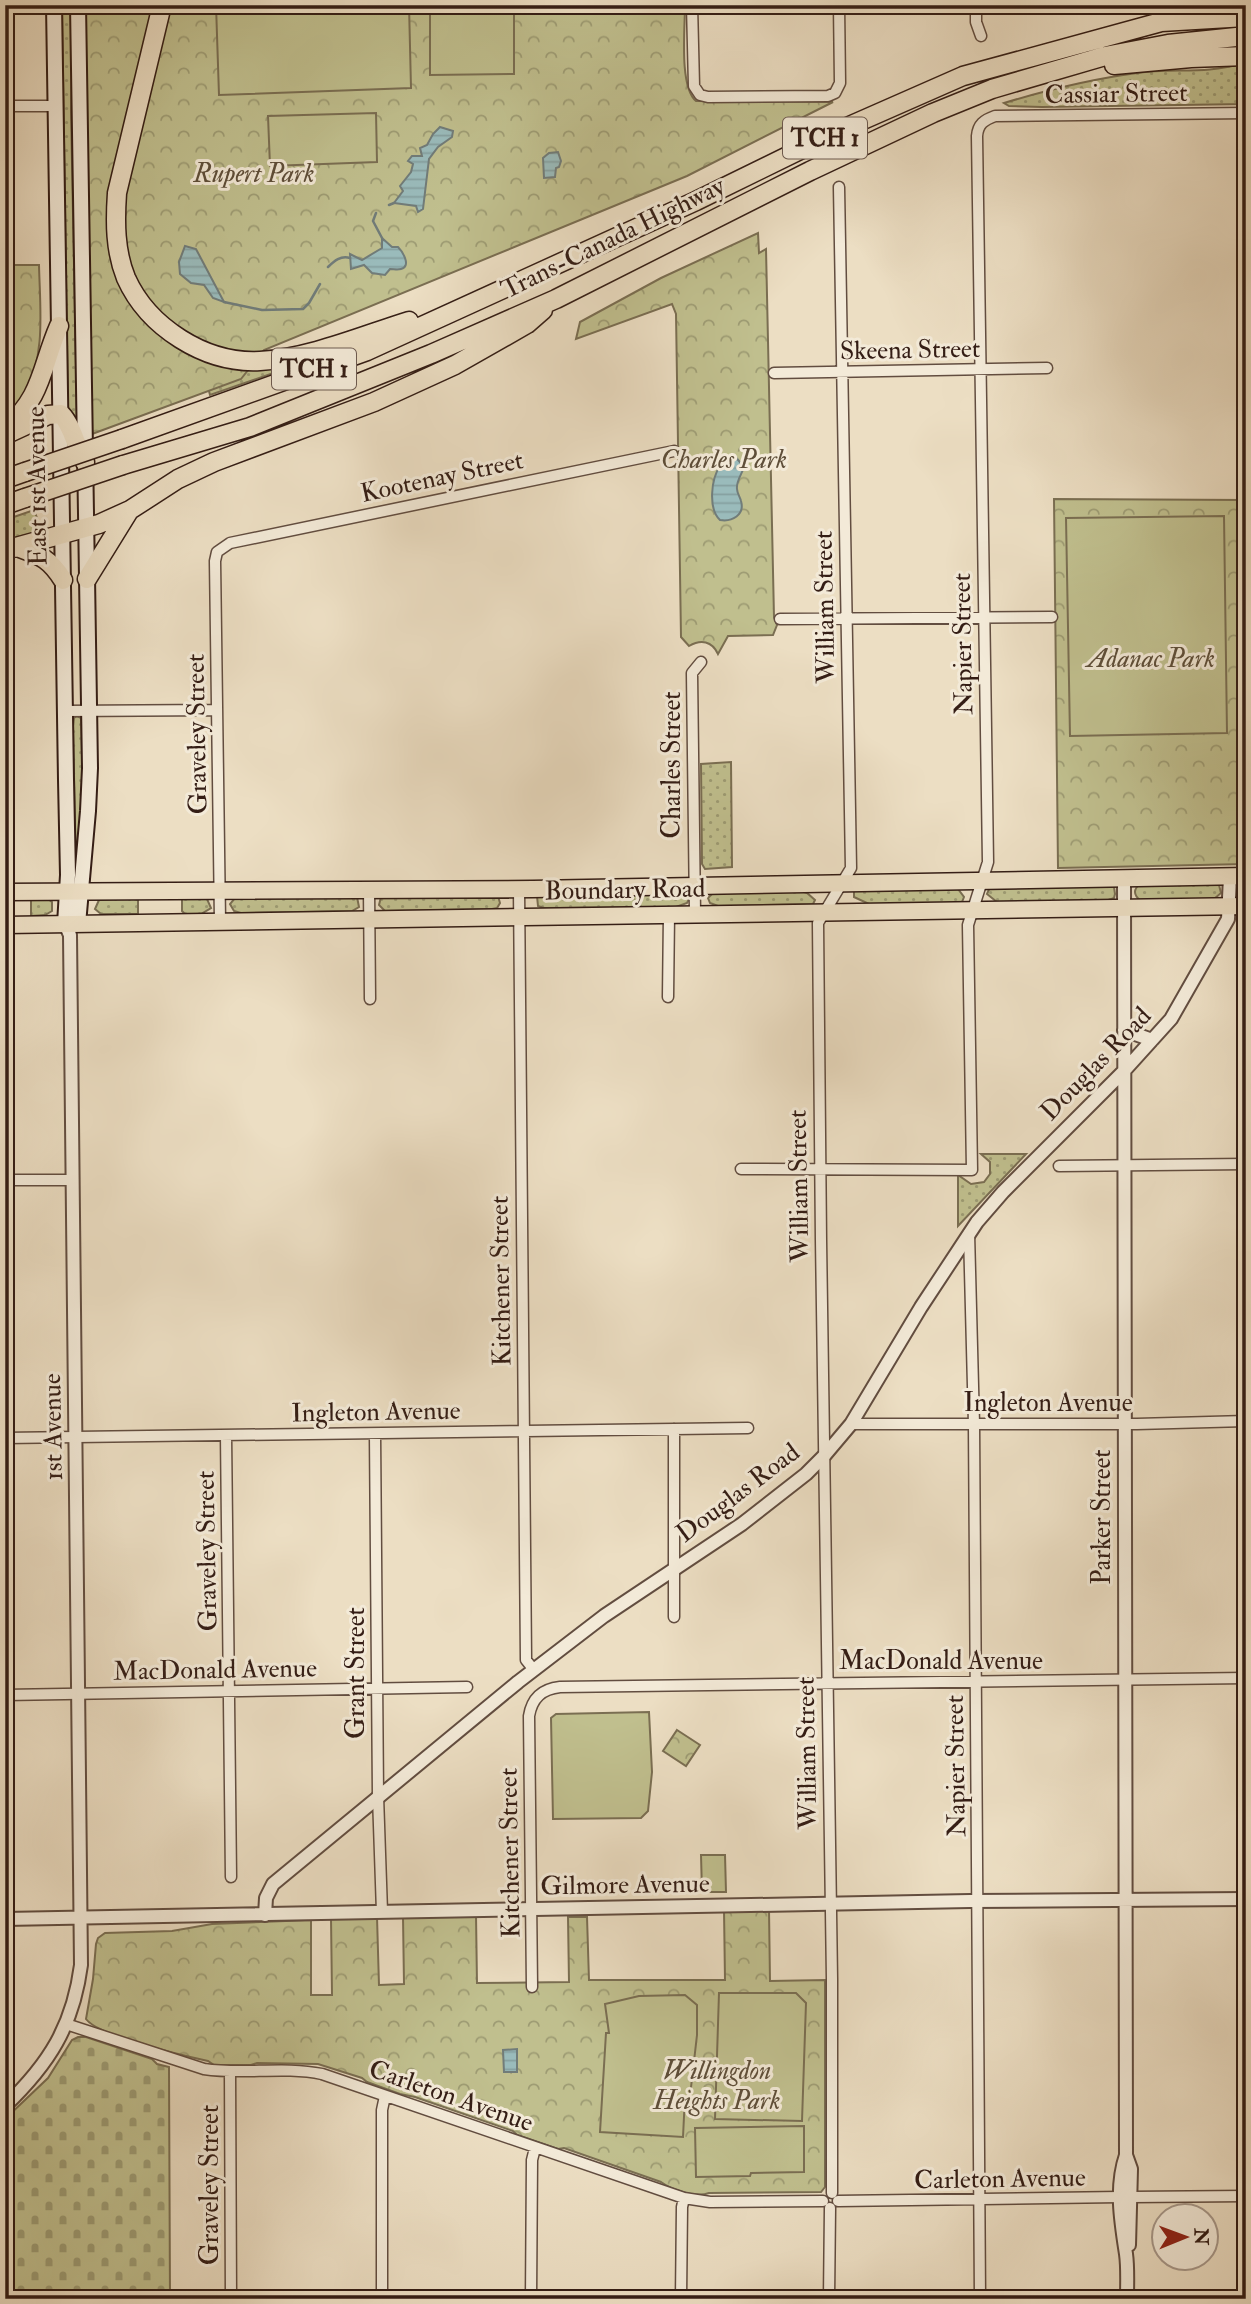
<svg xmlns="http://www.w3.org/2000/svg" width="1251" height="2304" font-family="'IM FELL Double Pica',serif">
<defs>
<pattern id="grass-dots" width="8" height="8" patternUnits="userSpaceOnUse" patternTransform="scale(1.75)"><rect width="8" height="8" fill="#c0bf8e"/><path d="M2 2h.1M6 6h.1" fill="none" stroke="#9d9b73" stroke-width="1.8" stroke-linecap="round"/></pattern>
<pattern id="forest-crowns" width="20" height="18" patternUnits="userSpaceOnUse" patternTransform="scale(1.75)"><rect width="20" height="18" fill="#c0bf8e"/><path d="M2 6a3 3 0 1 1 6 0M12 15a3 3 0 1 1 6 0" fill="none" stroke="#9d9b73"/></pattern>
<pattern id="cemetery-stones" width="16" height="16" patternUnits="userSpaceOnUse" patternTransform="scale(1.75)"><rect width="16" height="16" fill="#c0bf8e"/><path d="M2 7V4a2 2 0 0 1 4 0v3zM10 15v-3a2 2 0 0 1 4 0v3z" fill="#9d9b73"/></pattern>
<pattern id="water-rules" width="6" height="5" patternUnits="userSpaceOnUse" patternTransform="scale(1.75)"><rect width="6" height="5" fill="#9abbbb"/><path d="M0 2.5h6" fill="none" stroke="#85a0a0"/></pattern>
</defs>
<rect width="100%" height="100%" fill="#ecdec3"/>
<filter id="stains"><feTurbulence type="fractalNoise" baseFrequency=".00286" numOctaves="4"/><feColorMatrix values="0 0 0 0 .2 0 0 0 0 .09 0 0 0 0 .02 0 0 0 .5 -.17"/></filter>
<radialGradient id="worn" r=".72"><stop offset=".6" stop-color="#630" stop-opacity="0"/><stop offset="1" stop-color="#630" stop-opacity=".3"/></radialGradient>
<path fill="url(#grass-dots)" stroke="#7a6e52" stroke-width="2" d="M 62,5 L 73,5 L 71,112 L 77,418 L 68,410 Z
M 1240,64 L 1246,64 L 1246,104 L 1042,107 L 1009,106 L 1004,103 C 1047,90 1092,79 1137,73 C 1172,68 1206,74 1240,64 Z
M 200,357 L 237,370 L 284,367 L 285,369 L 210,395 Z
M 34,510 L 42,531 L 5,540 L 5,520 Z
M 77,716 L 81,718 L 83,794 L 76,875 L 73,726 L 74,718 Z
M 731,762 L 732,867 L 705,869 L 702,864 L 701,764 Z
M 1215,882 L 1219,885 L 1221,893 L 1214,899 L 1141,901 C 1133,895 1133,889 1141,883 Z
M 1110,884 L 1114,887 L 1115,894 L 1114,898 L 1109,900 L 1003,902 L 997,902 L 987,894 L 990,887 Z
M 795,889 L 807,893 L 815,900 L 813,904 L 718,906 L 710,903 L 708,898 L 713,893 Z
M 854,889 L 958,889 L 964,897 L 962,902 L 957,904 L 869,904 L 854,897 Z
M 688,894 L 689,899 L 687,903 L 676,907 L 544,908 L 538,906 L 537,896 Z
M 498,896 L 500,903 L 497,908 L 492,909 L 385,911 L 379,905 L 381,897 Z
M 184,897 L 207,899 L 211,908 L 201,914 L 185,914 L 182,911 L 182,899 Z
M 357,897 L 359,907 L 352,911 L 241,913 L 234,911 L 230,904 L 235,898 Z
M 130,898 L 138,900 L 138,914 L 101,914 L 95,909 L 99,900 Z
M 31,899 L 48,899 L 52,902 L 52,911 L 45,915 L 31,916 Z
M 981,1154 L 1026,1154 L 958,1226 L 958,1175 L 971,1184 L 984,1182 L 990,1174 L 990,1162 Z"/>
<path fill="url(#forest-crowns)" stroke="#7a6e52" stroke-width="2" d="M 84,5 L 685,5 C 685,28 679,87 696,101 L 833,102 L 687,176 L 264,350 L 241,379 L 92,434 Z
M 758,233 L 759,253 L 766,249 L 774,617 L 777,625 L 773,635 L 728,636 L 718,654 C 712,641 701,639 689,646 L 681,637 L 676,314 L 672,304 L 576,339 L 580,322 L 661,278 Z
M 5,265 L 39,265 C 40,309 46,354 25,395 C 20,405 12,413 5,421 Z
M 1054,499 L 1246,500 L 1246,864 L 1058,868 Z
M 677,1730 L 700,1745 L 686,1766 L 663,1751 Z
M 724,1910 L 769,1910 L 770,1981 L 825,1980 L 825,2187 L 821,2192 L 709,2193 C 696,2198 672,2190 661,2182 L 564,2148 L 558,2149 L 517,2135 L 513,2131 L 415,2097 L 400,2094 L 367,2082 L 362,2078 L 318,2064 L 257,2063 L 251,2065 L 214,2065 L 208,2061 C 185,2056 98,2036 86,2019 L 93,1979 L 96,1944 L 98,1938 L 105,1933 L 172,1931 L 212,1924 L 311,1920 L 311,1995 L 332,1995 L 331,1918 L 377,1917 L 379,1985 L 404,1984 L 403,1917 L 476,1915 L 477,1983 L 569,1982 L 568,1917 L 587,1917 L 589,1980 L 725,1980 Z"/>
<path fill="url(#cemetery-stones)" stroke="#7a6e52" stroke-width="2" d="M 78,2037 L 86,2037 L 152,2059 L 157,2064 L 169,2067 L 170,2299 L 5,2299 L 5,2119 L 48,2078 L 72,2040 Z"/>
<path fill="#c0bf8e" stroke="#7a6e52" stroke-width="2" d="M 216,5 L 409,5 L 411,88 L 219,95 Z
M 430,5 L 514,5 L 514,74 L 430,75 Z
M 376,113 L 377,162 L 270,166 L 268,116 Z
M 1224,516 L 1227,733 L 1070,736 L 1066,518 Z
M 649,1712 L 652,1772 L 648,1811 L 641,1818 L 553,1819 L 551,1718 L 556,1714 Z
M 701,1855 L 725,1855 L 726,1892 L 702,1892 Z
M 719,1993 L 796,1993 L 806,2003 L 802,2121 L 715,2119 Z
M 685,1995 L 697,2005 L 697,2035 L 690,2096 L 685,2096 L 683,2137 L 600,2132 L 606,2033 L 609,2033 L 605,2004 L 639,1996 Z
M 804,2126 L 804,2172 L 751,2173 L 750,2176 L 696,2177 L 695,2128 Z"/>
<path fill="url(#water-rules)" stroke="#717c79" stroke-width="2" d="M 440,127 L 453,131 L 452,137 L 438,147 L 429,159 L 423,209 L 418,212 L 416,206 L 394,203 L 403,191 L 400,186 L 411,172 L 413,164 L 408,161 L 412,156 L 422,156 L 420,148 L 427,145 L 433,134 Z
M 558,152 L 561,161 L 559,167 L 556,168 L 555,177 L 544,178 L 543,158 L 549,153 Z
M 382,238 L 392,247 L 398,247 C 402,251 412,266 401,269 C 397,270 394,269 390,269 L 385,275 L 372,273 L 364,265 L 351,269 L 350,254 L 362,260 L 382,248 Z
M 185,246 L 196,249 L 224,302 L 213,298 L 204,285 L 191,283 L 180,274 L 179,262 Z
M 734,455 L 744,467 C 742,474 736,481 737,489 C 737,493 740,497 741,501 C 745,515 732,522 720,520 C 708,509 711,479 720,466 C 723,461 730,458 734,455 Z
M 517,2049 L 517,2072 L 504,2072 L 503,2050 Z"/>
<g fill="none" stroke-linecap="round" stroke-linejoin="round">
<path stroke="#717c79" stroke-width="2.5" d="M 389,205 L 394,203
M 376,213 L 373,221 L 382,238
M 328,267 C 334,261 341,255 350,258
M 224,302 L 262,310 L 303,309 L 309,303 L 320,284"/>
<defs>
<path id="minor" d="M 692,5 L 694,86 L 700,95 L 708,97 L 828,96 L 835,93 L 840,83 L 839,5
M 976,5 L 976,22 L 981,36
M 5,106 L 55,106
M 774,373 L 1047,368
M 780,619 L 1052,617
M 65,711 L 217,710
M 369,889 L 370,999
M 519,889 L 526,1660 L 534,1670
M 695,913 L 692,673 L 701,662
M 220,921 L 215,561 L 217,552 L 230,543 L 674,451
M 668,997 L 669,914
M 1059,1166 L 1246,1164
M 741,1169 L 972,1170 L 968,925 L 988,862 L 977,136 C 978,124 984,120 995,116 L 1246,113
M 5,1180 L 73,1180
M 969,1233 L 974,1424 L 980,2299
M 851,1424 L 1137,1424 L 1246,1421
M 375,1434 L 378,1796 L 382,1912
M 226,1435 L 231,1877
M 5,1438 L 748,1428
M 674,1617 L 674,1429
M 5,1695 L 467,1687
M 532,1987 L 529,1716 C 532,1698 542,1689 560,1687 C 789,1684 1017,1681 1246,1678
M 66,2024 L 204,2069 C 243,2075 283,2066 322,2074 L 684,2198 L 710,2202 L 823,2201
M 230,2071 L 231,2299
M 832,2193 L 832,1979 L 821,1240 L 818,923 L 851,868 L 839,187
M 1132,2197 L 1246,2196
M 838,2201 L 1120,2197
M 382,2299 L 382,2110 L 385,2096
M 531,2299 L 532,2160 L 535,2148
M 681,2299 L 682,2207 L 684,2198
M 829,2299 L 830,2208"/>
<path id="tertiary" d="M 1124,879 L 1126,2155 C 1115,2187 1121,2222 1126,2254 C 1128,2268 1127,2284 1127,2299
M 1124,1030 L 1152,1040
M 265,1915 L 266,1898 L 273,1884 L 518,1682 L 604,1616 L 742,1524 L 806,1474 L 824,1456 L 851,1424 L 921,1307 L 977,1222 L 1003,1192 L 1124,1071 L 1171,1019 L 1228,919 L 1230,877
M 5,1919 L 970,1901 L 1246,1899
M 5,2106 C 49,2064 73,2026 81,1965 L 70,935 L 65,924
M 1126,2155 L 1131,2169 L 1129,2245"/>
<path id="secondary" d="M 54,5 L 66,780 L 68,875 L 65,924
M 78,5 L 90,768 L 88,811 L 78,924"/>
<path id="primary" d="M 5,892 L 533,889 L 1246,876
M 5,925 L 1246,906"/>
<path id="motorway" d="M 162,5 L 117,193 C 115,222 115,251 126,278 C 148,327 205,364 260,361 C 310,358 361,336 409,321
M 1174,17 L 1202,7 L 1219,5
M 1114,65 L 1191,58 L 1246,56
M 5,429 C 43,397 41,367 59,326
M 7,434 L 48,415 L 61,414 C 72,425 76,447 85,462
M 122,439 L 367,351 L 696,201 L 847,127 L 963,76 L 1161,22 L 1246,17
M 123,465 L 250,427 L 431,354 L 556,299 L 810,171 L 933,113 L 992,89 L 1105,56 L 1168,44 L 1246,36
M 5,479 L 25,472
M 5,505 L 25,498
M 17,547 C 41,556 49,558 63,580
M 5,550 L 99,524 L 130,510 L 178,479 L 214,462 L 374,402 L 455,365 L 527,324 L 543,310
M 87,579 L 129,511"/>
</defs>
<use href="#minor" stroke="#624d40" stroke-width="13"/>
<use href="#tertiary" stroke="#624d40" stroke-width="16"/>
<use href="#secondary" stroke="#341d15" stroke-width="18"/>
<use href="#primary" stroke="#341d15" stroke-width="19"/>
<use href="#motorway" stroke="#341d15" stroke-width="21"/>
<use href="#minor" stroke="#f3ead8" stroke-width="10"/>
<use href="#tertiary" stroke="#f3ead8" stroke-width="12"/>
<use href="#secondary" stroke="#f3ead8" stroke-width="14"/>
<use href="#primary" stroke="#ecdec3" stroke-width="16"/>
<use href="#motorway" stroke="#ecdec3" stroke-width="18"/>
<defs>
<path id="motorway-bridge" d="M 25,472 L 122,439
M 25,498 L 123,465"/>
</defs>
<use href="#motorway-bridge" stroke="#341d15" stroke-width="21" stroke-linecap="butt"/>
<use href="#motorway-bridge" stroke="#ecdec3" stroke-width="18"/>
</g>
<g text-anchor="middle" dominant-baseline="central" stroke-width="6" stroke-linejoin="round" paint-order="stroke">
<g fill="#f3ead8" stroke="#6d5a50" stroke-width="2">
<rect x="783" y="117.5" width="84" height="41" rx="5"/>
<rect x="272" y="348.5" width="84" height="41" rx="5"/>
</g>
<g font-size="24" font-weight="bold" fill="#341d15">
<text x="825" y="138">TCH 1</text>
<text x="314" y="369">TCH 1</text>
</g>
<g font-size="26" fill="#341d15" stroke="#f3ead8">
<text transform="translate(1116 94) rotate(-1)">Cassiar Street</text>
<text transform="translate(613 238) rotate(-26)">Trans-Canada Highway</text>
<text transform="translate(910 350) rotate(-1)">Skeena Street</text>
<text transform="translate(442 477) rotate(-12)">Kootenay Street</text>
<text transform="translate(37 486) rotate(-91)">East 1st Avenue</text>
<text transform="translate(825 607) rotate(-91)">William Street</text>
<text transform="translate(963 644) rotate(-91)">Napier Street</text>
<text transform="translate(197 734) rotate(-91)">Graveley Street</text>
<text transform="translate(672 765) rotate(-90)">Charles Street</text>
<text transform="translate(625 890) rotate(-1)">Boundary Road</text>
<text transform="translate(1096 1064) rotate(-46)">Douglas Road</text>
<text transform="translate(799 1186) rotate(-91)">William Street</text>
<text transform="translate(501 1281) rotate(-91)">Kitchener Street</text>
<text x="1048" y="1403">Ingleton Avenue</text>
<text transform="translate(376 1412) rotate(-1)">Ingleton Avenue</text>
<text transform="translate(53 1427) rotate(-91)">1st Avenue</text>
<text transform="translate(738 1493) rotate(-37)">Douglas Road</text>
<text transform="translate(1102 1517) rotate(-90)">Parker Street</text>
<text transform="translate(207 1551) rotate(-91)">Graveley Street</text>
<text x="941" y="1661">MacDonald Avenue</text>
<text transform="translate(215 1670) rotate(-1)">MacDonald Avenue</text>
<text transform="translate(356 1673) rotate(-90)">Grant Street</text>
<text transform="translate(807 1753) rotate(-91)">William Street</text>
<text transform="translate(956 1766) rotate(-91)">Napier Street</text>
<text transform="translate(510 1853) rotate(-91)">Kitchener Street</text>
<text transform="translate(625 1885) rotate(-1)">Gilmore Avenue</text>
<text transform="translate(451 2096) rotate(19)">Carleton Avenue</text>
<text transform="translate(1000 2179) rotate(-1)">Carleton Avenue</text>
<text transform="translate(210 2185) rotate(-90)">Graveley Street</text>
</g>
<g font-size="26" font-style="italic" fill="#5e4e39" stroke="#f3ead8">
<text x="254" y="174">Rupert Park</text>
<text x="724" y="460">Charles Park</text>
<text x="1151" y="659">Adanac Park</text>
<text x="717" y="2071">Willingdon<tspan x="717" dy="30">Heights Park</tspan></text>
</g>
</g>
<rect width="1251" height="2304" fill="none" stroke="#ecdec3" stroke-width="28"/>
<rect x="7" y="7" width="1237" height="2290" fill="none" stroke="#341d15" stroke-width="3.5"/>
<rect x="14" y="14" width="1223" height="2276" fill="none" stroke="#341d15" stroke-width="2"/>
<g transform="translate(1185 2237) rotate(89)"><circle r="33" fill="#f3ead8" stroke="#a7988a" stroke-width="2"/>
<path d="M0-5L12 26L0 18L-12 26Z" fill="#8f2418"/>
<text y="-10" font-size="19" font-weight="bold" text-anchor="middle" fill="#341d15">N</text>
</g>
<rect width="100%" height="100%" filter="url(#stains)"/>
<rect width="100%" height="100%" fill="url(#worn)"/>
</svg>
